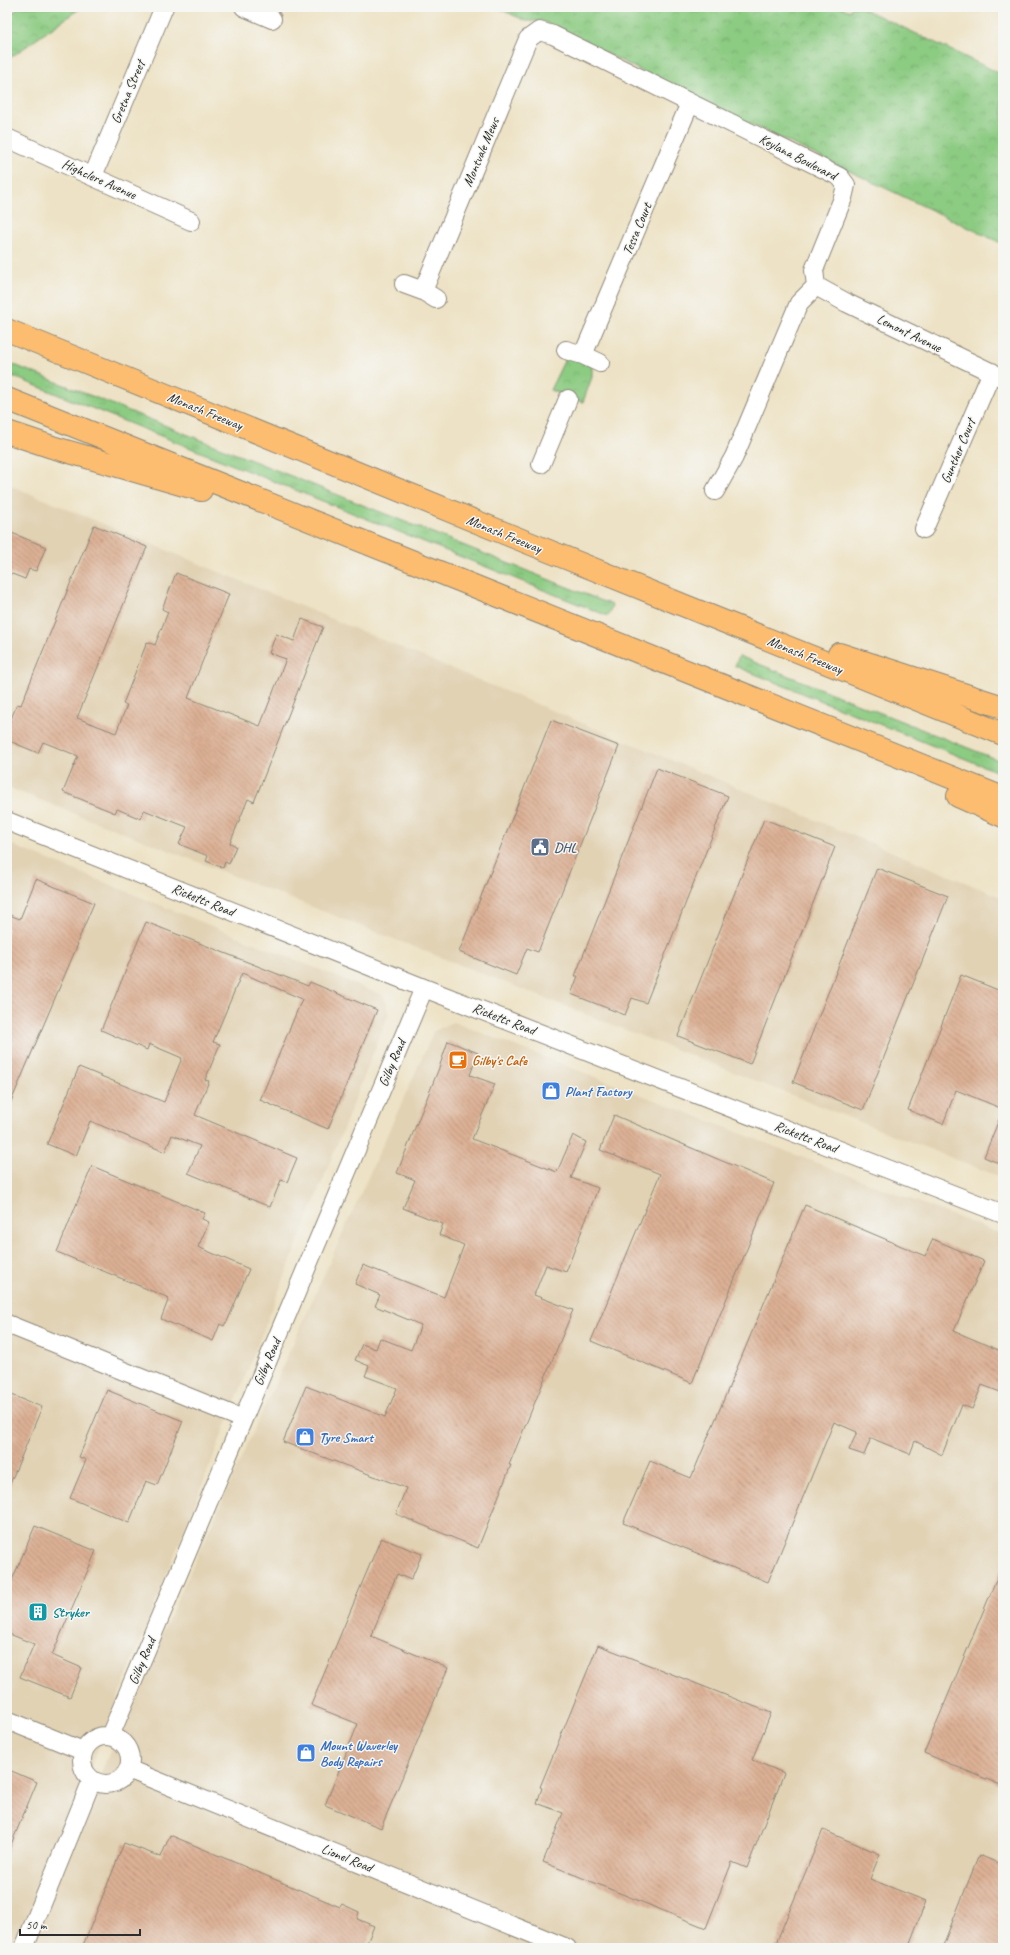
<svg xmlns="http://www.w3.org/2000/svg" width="1010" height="1955" font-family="Caveat,sans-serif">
<defs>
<pattern id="grass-tufts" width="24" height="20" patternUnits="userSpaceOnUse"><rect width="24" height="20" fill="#8ccb82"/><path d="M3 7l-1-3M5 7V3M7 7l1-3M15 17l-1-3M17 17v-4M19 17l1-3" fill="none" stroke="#79ae70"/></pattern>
<pattern id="park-crowns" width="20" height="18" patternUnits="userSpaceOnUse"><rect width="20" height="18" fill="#8ccb82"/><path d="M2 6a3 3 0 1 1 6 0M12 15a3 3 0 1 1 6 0" fill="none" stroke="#79ae70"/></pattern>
<pattern id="building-back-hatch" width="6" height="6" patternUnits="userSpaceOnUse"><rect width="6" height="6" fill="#dcb094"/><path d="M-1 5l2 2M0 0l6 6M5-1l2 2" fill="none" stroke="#b38f79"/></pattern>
</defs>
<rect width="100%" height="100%" fill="#f6f6f2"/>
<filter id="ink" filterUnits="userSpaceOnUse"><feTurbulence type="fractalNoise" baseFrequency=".025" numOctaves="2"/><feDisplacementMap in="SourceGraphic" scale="8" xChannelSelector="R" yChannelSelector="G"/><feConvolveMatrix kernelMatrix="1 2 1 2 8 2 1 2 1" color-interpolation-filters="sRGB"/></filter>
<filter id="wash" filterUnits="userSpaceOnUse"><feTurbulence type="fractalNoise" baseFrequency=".012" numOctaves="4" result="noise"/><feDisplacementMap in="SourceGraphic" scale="16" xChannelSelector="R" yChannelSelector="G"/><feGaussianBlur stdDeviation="0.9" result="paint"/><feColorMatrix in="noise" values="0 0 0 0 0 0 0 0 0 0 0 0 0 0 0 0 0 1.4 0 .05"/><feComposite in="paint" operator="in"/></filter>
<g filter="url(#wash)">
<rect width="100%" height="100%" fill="#ede2c5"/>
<path fill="#e1d2b4" d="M 7,484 L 1003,898 L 1003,1178 L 7,787 Z
M 7,843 L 384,996 L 389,1013 L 19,1948 L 7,1948 Z
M 453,1022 L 1003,1235 L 1003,1948 L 28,1948 L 125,1716 L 434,1031 Z"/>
<path fill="url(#grass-tufts)" stroke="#5c7b56" d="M 7,362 L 612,605 L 608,616 L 7,374 Z
M 739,656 L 1003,762 L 1003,774 L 735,666 Z"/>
<path fill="url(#park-crowns)" stroke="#5c7b56" d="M 20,7 L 82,7 L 7,60 L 7,16 Z
M 496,7 L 841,7 L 850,11 L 852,7 L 860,7 L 1003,75 L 1003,244 L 681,91 L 542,21 L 526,21 Z
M 567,355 L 592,365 L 592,377 L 583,402 L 550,390 Z"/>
<g id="blocks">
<path fill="url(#building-back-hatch)" d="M 94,525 L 147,547 L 77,718 L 116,733 L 127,705 L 123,704 L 147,642 L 155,645 L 168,612 L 162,609 L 176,573 L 229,594 L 188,698 L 260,726 L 286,659 L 269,653 L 276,634 L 294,641 L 302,619 L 323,627 L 254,802 L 248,799 L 230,843 L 236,846 L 229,864 L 225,862 L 223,868 L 206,861 L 208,856 L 179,844 L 187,827 L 144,810 L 141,819 L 117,809 L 115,813 L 63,792 L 78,756 L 43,742 L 38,753 L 7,740 L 7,729 L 17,704 L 21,705 Z
M 7,531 L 46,547 L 36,571 L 29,569 L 25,579 L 7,572 Z
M 551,720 L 619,746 L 538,952 L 527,948 L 516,975 L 459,952 Z
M 657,768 L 728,796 L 646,1003 L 632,998 L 625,1015 L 571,994 L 578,976 L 575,976 Z
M 764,819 L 835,847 L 750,1064 L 678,1036 Z
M 877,868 L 948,896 L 863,1110 L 793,1082 Z
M 36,879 L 94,903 L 77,943 L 78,944 L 7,1111 L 7,914 L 20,919 Z
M 146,922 L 308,986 L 310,982 L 377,1010 L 328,1129 L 260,1100 L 302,999 L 242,973 L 213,1042 L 220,1044 L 205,1080 L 209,1081 L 195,1115 L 297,1158 L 287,1182 L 281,1180 L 270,1207 L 188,1173 L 200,1146 L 172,1135 L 165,1152 L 90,1121 L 76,1156 L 47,1144 L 79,1067 L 164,1102 L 182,1058 L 149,1044 L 147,1050 L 101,1030 Z
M 961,975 L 1003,992 L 1003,1109 L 956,1090 L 943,1124 L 908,1110 Z
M 448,1041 L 478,1053 L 470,1075 L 495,1084 L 472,1139 L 557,1172 L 573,1135 L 586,1142 L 571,1178 L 598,1188 L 566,1272 L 546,1265 L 534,1295 L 573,1310 L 509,1465 L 511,1465 L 478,1548 L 396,1514 L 406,1488 L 283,1442 L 306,1386 L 385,1417 L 397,1388 L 365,1376 L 369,1366 L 355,1360 L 362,1344 L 376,1349 L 380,1338 L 411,1350 L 421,1325 L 375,1306 L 380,1295 L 355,1284 L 363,1265 L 444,1297 L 464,1245 L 439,1235 L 443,1224 L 403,1208 L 415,1180 L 397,1173 L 439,1068 Z
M 1002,1112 L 1003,1112 L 1003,1165 L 984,1157 Z
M 614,1115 L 774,1183 L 692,1383 L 591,1341 L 660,1174 L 600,1150 Z
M 92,1166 L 205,1213 L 202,1219 L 209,1222 L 198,1247 L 249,1269 L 227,1322 L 226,1322 L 224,1326 L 220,1324 L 213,1341 L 161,1319 L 169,1298 L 57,1252 Z
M 805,1205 L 925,1256 L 933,1239 L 984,1261 L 954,1331 L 1003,1352 L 1003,1393 L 982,1385 L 972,1409 L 962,1405 L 942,1455 L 915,1441 L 910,1454 L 871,1438 L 864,1455 L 849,1450 L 857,1432 L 834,1422 L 768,1582 L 623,1523 L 650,1461 L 691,1478 Z
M 107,1390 L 183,1421 L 157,1485 L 146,1481 L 129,1523 L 70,1498 L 86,1460 L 79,1457 Z
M 7,1393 L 42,1407 L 7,1491 Z
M 35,1526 L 96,1551 L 52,1655 L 82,1668 L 70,1697 L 20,1677 L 34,1644 L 7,1633 L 7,1592 Z
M 381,1538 L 422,1554 L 411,1580 L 397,1574 L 371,1636 L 448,1668 L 381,1828 L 325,1805 L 358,1724 L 311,1705 Z
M 1003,1564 L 1003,1786 L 924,1753 Z
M 598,1645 L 771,1713 L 752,1760 L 784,1773 L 747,1868 L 732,1862 L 706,1928 L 543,1862 L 563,1813 L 537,1803 L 542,1788 L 540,1787 Z
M 7,1769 L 37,1782 L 7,1854 Z
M 823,1830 L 880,1854 L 870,1879 L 926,1901 L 908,1948 L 774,1948 Z
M 170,1835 L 340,1907 L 342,1904 L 359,1912 L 357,1919 L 374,1926 L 365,1948 L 82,1948 L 124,1843 L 161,1857 Z
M 979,1855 L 1003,1865 L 1003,1948 L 942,1948 Z"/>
</g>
</g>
<g filter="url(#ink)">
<use href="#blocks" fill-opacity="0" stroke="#8c8678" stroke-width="1"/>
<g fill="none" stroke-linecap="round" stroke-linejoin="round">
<defs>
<path id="minor" d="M 244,7 L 272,19
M 7,138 L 191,221
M 93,176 L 164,7
M 404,284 L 423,291 L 436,299
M 816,286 L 847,303 L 1003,378
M 423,291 L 528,39 L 539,31 L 553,35 L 840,177 L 846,185 L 843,198 L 814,270 L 816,286 L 799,303 L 734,457 L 715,491
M 566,350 L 583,355 L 600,363
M 583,355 L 690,103
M 541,464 L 568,399
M 924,529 L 992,372
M 7,821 L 424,988 L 1003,1214
M 7,1324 L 243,1419
M 7,1720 L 83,1751
M82 1760a24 24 0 1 1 48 0a24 24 0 1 1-48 0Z
M 110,1736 L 424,988
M 128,1769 L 567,1948
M 24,1948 L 92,1780"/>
<path id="highway" d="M 7,330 L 509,535 L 1003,734
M 7,399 L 1003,798
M 7,432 L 52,447 L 201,490
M 839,654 L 1003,707
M 958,796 L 1003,816"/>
</defs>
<use href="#minor" stroke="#8c8678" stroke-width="20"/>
<use href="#highway" stroke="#8c8678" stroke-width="24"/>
<use href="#minor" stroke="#fff" stroke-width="18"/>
<use href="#highway" stroke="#fcbd6f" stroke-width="22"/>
</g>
</g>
<defs>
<symbol id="civic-square" viewBox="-11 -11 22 22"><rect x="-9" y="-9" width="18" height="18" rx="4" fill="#5c6f8a" stroke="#f6f6f2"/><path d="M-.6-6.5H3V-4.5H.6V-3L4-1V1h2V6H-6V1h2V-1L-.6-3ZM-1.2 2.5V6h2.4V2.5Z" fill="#fff"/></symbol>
<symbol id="cafe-square" viewBox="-11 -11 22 22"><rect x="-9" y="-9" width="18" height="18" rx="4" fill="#e8710a" stroke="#f6f6f2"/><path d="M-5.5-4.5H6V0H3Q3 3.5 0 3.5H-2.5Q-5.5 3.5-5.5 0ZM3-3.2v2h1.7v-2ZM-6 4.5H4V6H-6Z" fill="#fff"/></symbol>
<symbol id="shop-square" viewBox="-11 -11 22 22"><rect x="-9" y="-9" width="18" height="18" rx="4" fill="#3f7fe0" stroke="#f6f6f2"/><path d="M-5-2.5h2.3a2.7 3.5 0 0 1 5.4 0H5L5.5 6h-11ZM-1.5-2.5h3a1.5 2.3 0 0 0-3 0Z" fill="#fff"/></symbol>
<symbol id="building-square" viewBox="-11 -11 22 22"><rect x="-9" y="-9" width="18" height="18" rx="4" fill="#0f9aa8" stroke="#f6f6f2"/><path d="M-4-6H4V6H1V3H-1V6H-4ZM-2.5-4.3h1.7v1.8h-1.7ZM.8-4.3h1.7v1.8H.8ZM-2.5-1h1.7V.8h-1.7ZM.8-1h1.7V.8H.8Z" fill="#fff"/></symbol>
</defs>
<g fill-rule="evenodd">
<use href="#civic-square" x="529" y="836" width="22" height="22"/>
<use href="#cafe-square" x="447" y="1049" width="22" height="22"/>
<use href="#shop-square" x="540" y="1080" width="22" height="22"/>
<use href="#shop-square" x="294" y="1426" width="22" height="22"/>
<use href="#building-square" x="27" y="1601" width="22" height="22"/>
<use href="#shop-square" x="295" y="1742" width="22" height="22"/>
</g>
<g text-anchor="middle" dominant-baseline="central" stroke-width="3" stroke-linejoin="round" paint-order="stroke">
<g font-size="14" fill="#2b2b2b" stroke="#f6f6f2">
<text transform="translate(128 92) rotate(-67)">Gretna Street</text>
<text transform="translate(481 152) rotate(-67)">Montvale Mews</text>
<text transform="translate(798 157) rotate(27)">Keylana Boulevard</text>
<text transform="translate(99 179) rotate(24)">Highclere Avenue</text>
<text transform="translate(637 229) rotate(-67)">Tessa Court</text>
<text transform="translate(909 333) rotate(26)">Lemont Avenue</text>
<text transform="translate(205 411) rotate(22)">Monash Freeway</text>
<text transform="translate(958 451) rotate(-67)">Gunther Court</text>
<text transform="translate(504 534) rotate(22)">Monash Freeway</text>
<text transform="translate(805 655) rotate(22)">Monash Freeway</text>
<text transform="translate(203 900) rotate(22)">Ricketts Road</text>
<text transform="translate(504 1019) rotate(21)">Ricketts Road</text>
<text transform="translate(392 1063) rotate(-67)">Gilby Road</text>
<text transform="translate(806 1137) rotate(21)">Ricketts Road</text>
<text transform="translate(267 1362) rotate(-67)">Gilby Road</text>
<text transform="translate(142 1661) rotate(-67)">Gilby Road</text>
<text transform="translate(347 1858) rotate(22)">Lionel Road</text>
</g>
<g font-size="14" font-weight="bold" fill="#4e5e75" stroke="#f6f6f2" text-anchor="start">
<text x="554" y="847">DHL</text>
</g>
<g font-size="14" font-weight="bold" fill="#c56008" stroke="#f6f6f2" text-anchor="start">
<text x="472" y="1060">Gilby's Cafe</text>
</g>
<g font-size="14" font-weight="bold" fill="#366cbe" stroke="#f6f6f2" text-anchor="start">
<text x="565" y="1091">Plant Factory</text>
<text x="319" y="1437">Tyre Smart</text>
<text x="320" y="1745">Mount Waverley<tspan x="320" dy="16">Body Repairs</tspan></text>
</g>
<g font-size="14" font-weight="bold" fill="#0d838f" stroke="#f6f6f2" text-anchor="start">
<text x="52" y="1612">Stryker</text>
</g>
</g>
<rect width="1010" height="1955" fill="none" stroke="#f6f6f2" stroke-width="24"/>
<path d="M20 1929v6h120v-6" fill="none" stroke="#2b2b2b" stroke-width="2"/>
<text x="26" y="1929" font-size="12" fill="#2b2b2b" stroke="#f6f6f2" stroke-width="3" paint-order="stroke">50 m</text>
</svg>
